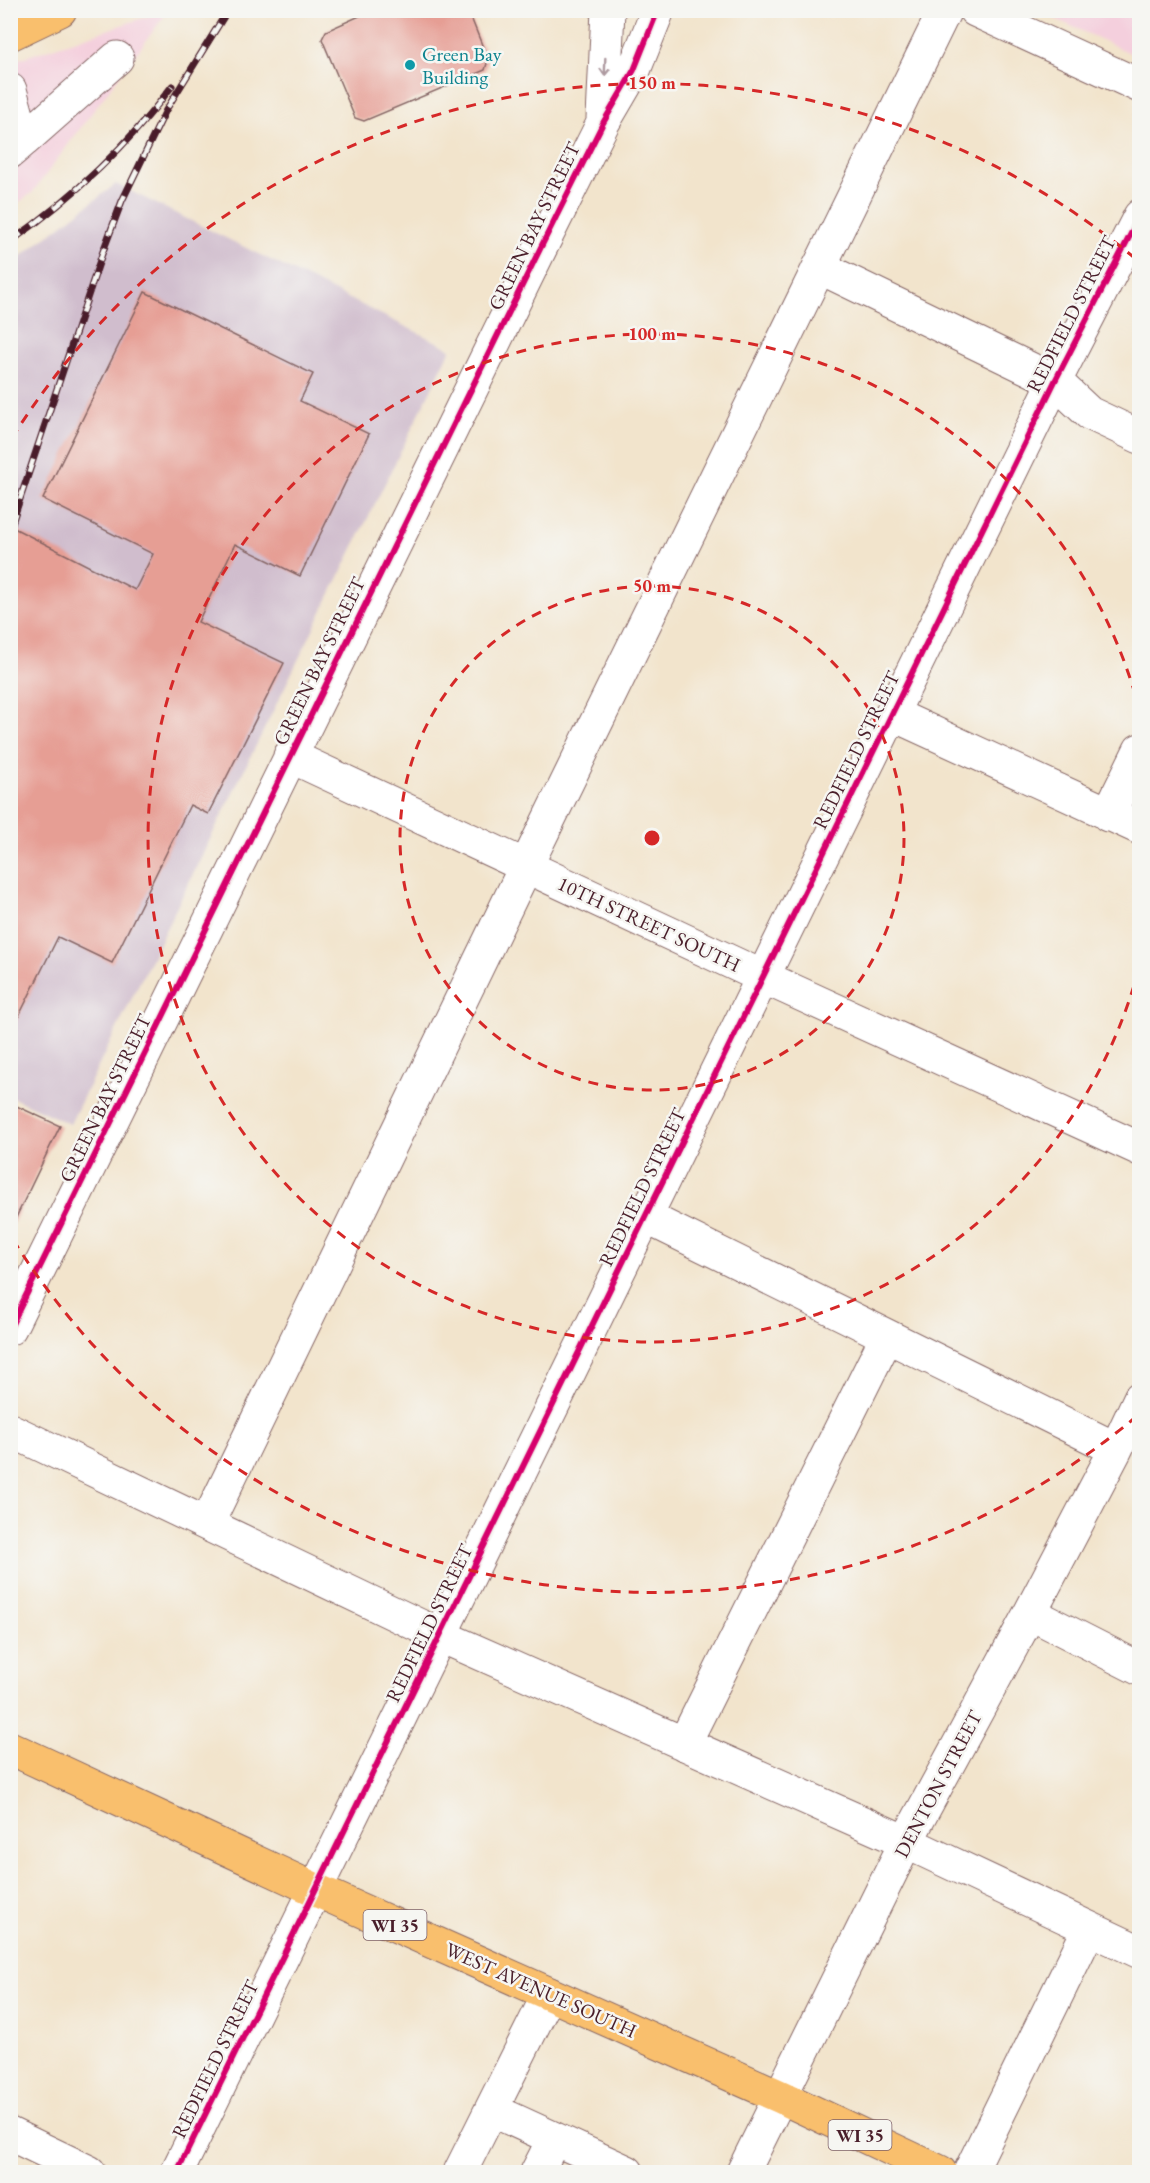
<svg xmlns="http://www.w3.org/2000/svg" width="1150" height="2183" font-family="'EB Garamond',serif">
<rect width="100%" height="100%" fill="#f6f6f2"/>
<filter id="ink" filterUnits="userSpaceOnUse"><feTurbulence type="fractalNoise" baseFrequency=".0167" numOctaves="2"/><feDisplacementMap in="SourceGraphic" scale="12" xChannelSelector="R" yChannelSelector="G"/><feConvolveMatrix kernelMatrix="1 2 1 2 8 2 1 2 1" color-interpolation-filters="sRGB"/></filter>
<filter id="wash" filterUnits="userSpaceOnUse"><feTurbulence type="fractalNoise" baseFrequency=".008" numOctaves="4" result="noise"/><feDisplacementMap in="SourceGraphic" scale="24" xChannelSelector="R" yChannelSelector="G"/><feGaussianBlur stdDeviation="1.35" result="paint"/><feColorMatrix in="noise" values="0 0 0 0 0 0 0 0 0 0 0 0 0 0 0 0 0 1.4 0 .05"/><feComposite in="paint" operator="in"/></filter>
<g filter="url(#wash)">
<rect width="100%" height="100%" fill="#f2e4cc"/>
<path fill="#f4cfdd" d="M 164,11 L 168,11 L 32,193 L 11,208 L 10,62 Z
M 1038,11 L 1139,11 L 1139,57 Z"/>
<path fill="#d0bdcd" d="M 116,184 L 451,349 L 70,1124 L 11,1097 L 11,264 Z"/>
<g id="blocks">
<path fill="#e69e94" d="M 373,10 L 468,10 L 488,60 L 485,70 L 364,121 L 355,118 L 322,39 L 326,31 Z
M 145,292 L 313,374 L 300,401 L 369,434 L 300,576 L 235,544 L 198,622 L 284,663 L 208,814 L 190,805 L 112,963 L 58,937 L 10,1034 L 10,526 L 135,590 L 153,554 L 43,499 Z
M 10,1103 L 60,1126 L 10,1230 Z"/>
</g>
</g>
<g filter="url(#ink)">
<use href="#blocks" fill-opacity="0" stroke="#856463" stroke-width="1.5"/>
<g fill="none" stroke-linecap="round" stroke-linejoin="round">
<defs>
<path id="minor" d="M 975,10 L 1140,86
M 10,90 L 24,140 L 10,152
M 603,118 L 608,10
M 24,140 L 117,58
M 819,267 L 1055,381 L 1089,413 L 1140,437
M 892,714 L 1140,828
M 290,756 L 763,977 L 1140,1149
M 1108,815 L 1140,750
M 646,1217 L 1116,1449
M 10,1328 L 540,249 L 603,123 L 634,70 L 658,10
M 10,1430 L 441,1636 L 906,1842 L 1140,1952
M 207,1524 L 526,866 L 945,10
M 1030,1613 L 1140,1669
M 684,1744 L 887,1336
M 492,2110 L 627,2172
M 10,2134 L 89,2172
M 177,2172 L 1055,381 L 1140,216
M 460,2172 L 549,1994
M 537,2172 L 554,2139
M 743,2172 L 906,1842 L 1030,1613 L 1116,1449 L 1140,1398
M 970,2172 L 1089,1929"/>
<path id="major" d="M 10,1748 L 316,1890 L 781,2097 L 940,2172"/>
<path id="highway" d="M 10,34 L 60,10"/>
</defs>
<use href="#minor" stroke="#856463" stroke-width="35"/>
<use href="#major" stroke="#856463" stroke-width="35"/>
<use href="#highway" stroke="#856463" stroke-width="35"/>
<use href="#minor" stroke="#fff" stroke-width="33"/>
<use href="#major" stroke="#f9bf6d" stroke-width="33"/>
<use href="#highway" stroke="#f9bf6d" stroke-width="33"/>
<defs>
<path id="rail" d="M 10,242 C 72,198 127,147 172,86
M 11,526 L 102,254 L 122,201 L 166,110 L 228,10"/>
</defs>
<use href="#rail" stroke="#4a1f2b" stroke-width="7"/>
<use href="#rail" stroke="#f6f6f2" stroke-width="4.5" stroke-dasharray="14" stroke-linecap="butt"/>
<defs>
<path id="cycleway" d="M 10,1328 L 540,249 L 603,123 L 634,70 L 658,10
M 177,2172 L 1055,381 L 1140,216"/>
</defs>
<use href="#cycleway" stroke="#f6f6f2" stroke-width="10"/>
<use href="#cycleway" stroke="#d6006c" stroke-width="6"/>
</g>
<defs><path id="oneway-shaft" d="M-6 0H5M1.5-3L5.5 0L1.5 3" fill="none" stroke-width="1.6" stroke-linecap="round" stroke-linejoin="round" transform="scale(1.5)"/></defs>
<use stroke="#ae9aa0" href="#oneway-shaft" transform="translate(605 67) rotate(92)"/>
</g>
<g fill="none" stroke="#d62828" stroke-width="3" stroke-dasharray="10 8">
<circle cx="652" cy="838" r="252"/>
<path d="M1139 968A504 504 0 1 1 1139 708"/>
<path d="M1137 1416A755 755 0 0 1 12 1238M12 438A755 755 0 0 1 1137 260"/>
</g>
<circle fill="#0f9aa8" stroke="#f6f6f2" stroke-width="2" cx="410" cy="65" r="6"/>
<g text-anchor="middle" dominant-baseline="central" stroke-width="5" stroke-linejoin="round" paint-order="stroke">
<g fill="#f6f6f2" stroke="#7e6067" stroke-width="1.5">
<rect x="363.5" y="1910" width="63" height="30" rx="4.5"/>
<rect x="828.5" y="2120" width="63" height="30" rx="4.5"/>
</g>
<g font-size="18" font-weight="bold" fill="#4a1f2b">
<text x="395" y="1925">WI 35</text>
<text x="860" y="2135">WI 35</text>
</g>
<g font-size="20" fill="#0d838f" stroke="#f6f6f2" text-anchor="start">
<text x="422" y="54">Green Bay<tspan x="422" dy="23">Building</tspan></text>
</g>
<g font-size="20" fill="#4a1f2b" stroke="#f6f6f2">
<text transform="translate(534 226) rotate(-64)">GREEN BAY STREET</text>
<text transform="translate(1071 314) rotate(-63)">REDFIELD STREET</text>
<text transform="translate(319 661) rotate(-64)">GREEN BAY STREET</text>
<text transform="translate(856 750) rotate(-64)">REDFIELD STREET</text>
<text transform="translate(649 924) rotate(25)">10TH STREET SOUTH</text>
<text transform="translate(105 1098) rotate(-64)">GREEN BAY STREET</text>
<text transform="translate(642 1187) rotate(-64)">REDFIELD STREET</text>
<text transform="translate(429 1623) rotate(-64)">REDFIELD STREET</text>
<text transform="translate(938 1784) rotate(-62)">DENTON STREET</text>
<text transform="translate(541 1990) rotate(24)">WEST AVENUE SOUTH</text>
<text transform="translate(215 2059) rotate(-64)">REDFIELD STREET</text>
</g>
</g>
<circle cx="652" cy="838" r="9" fill="#d62828" stroke="#f6f6f2" stroke-width="3"/>
<g font-size="18" text-anchor="middle" font-weight="bold" fill="#d62828" stroke="#f6f6f2" stroke-width="5" stroke-linejoin="round" paint-order="stroke">
<text x="652" y="89">150 m</text>
<text x="652" y="340">100 m</text>
<text x="652" y="592">50 m</text>
</g>
<rect width="1150" height="2183" fill="none" stroke="#f6f6f2" stroke-width="36"/>
</svg>
